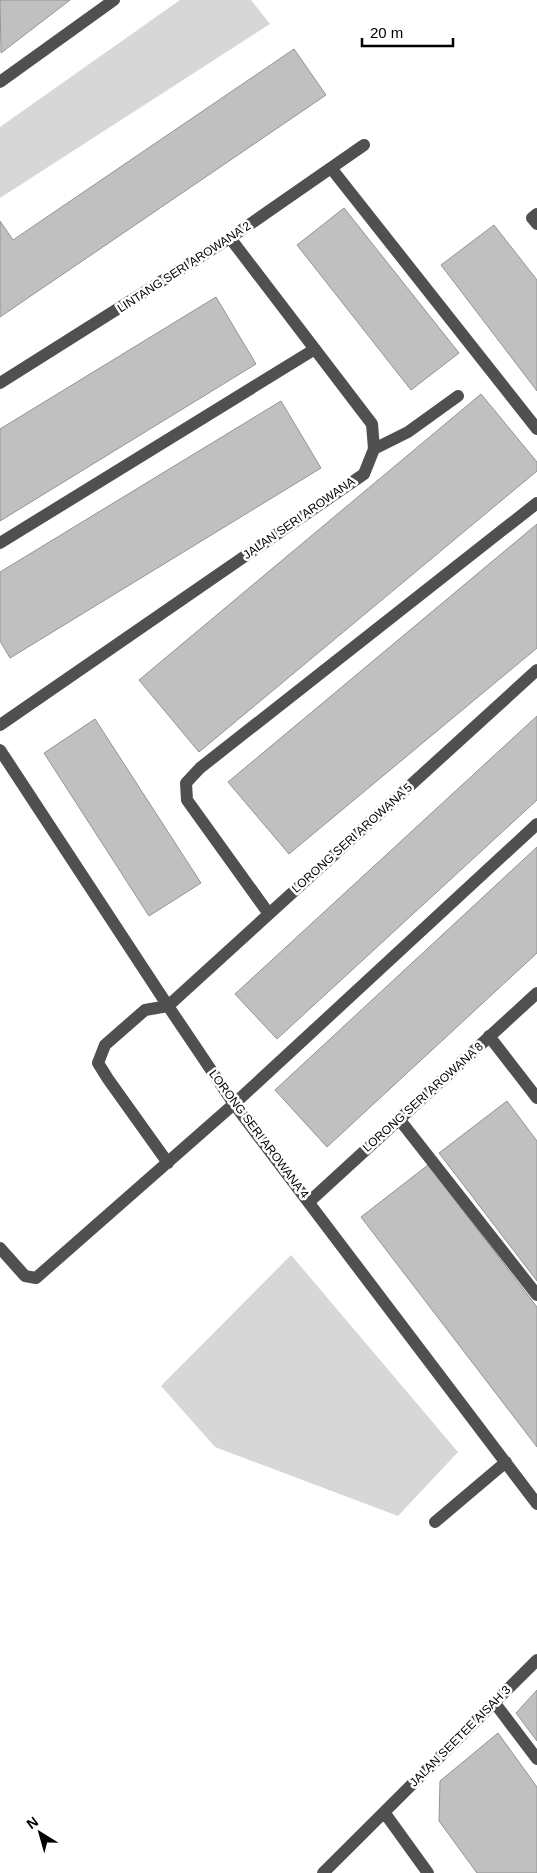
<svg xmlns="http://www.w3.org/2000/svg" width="537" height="1873" font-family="Arial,sans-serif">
<rect width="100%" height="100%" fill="#fff"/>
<path fill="#d7d7d7" d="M 180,0 L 251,0 L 270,24 L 0,198 L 0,127 Z
M 291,1255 L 458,1452 L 398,1516 L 215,1447 L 161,1386 Z"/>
<path fill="#c0c0c0" stroke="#949494" d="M 0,0 L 70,0 L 1,53 Z
M 294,49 L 326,95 L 0,317 L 0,221 L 13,240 Z
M 344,208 L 459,353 L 411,390 L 297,245 Z
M 494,225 L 537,280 L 537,391 L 441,265 Z
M 216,297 L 256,364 L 0,521 L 0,429 Z
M 481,394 L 537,462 L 537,471 L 199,752 L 139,680 Z
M 281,401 L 321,468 L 10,658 L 0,641 L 0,572 Z
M 537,524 L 537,648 L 289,854 L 228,782 Z
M 537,716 L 537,800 L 277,1039 L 235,994 Z
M 95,719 L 201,883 L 149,916 L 44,753 Z
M 537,847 L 537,953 L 327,1147 L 275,1090 Z
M 507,1101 L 537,1141 L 537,1281 L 439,1153 Z
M 428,1165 L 537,1307 L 537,1447 L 361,1217 Z
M 537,1690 L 537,1741 L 516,1713 Z
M 498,1733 L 537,1787 L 537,1873 L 477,1873 L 439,1821 L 440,1781 Z"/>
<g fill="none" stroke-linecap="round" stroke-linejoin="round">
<path stroke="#505050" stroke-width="12" d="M 0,82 L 114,0
M 331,168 L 537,429
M 537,214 L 532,218 L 537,224
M 0,383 L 230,238 L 364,145
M 374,449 L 408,432 L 458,396
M 0,543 L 315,349
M 0,725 L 364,474 L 374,449 L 372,424 L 230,238
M 0,750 L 168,1006 L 234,1104 L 537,1504
M 269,914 L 187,800 L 186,783 L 200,768 L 537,503
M 489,1036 L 537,1098
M 399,1119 L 537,1295
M 168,1163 L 108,1079 L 98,1063 L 105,1045 L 145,1010 L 168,1006 L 537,670
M 310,1201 L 537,993
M 0,1248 L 25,1276 L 36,1278 L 234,1104 L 537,824
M 435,1522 L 506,1462
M 494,1702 L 537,1759
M 384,1812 L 428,1873
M 323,1873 L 537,1660"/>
</g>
<g text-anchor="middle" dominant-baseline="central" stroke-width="5" stroke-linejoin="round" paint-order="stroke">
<g font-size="12" fill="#000" stroke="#fff">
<text transform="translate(184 267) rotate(-33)">LINTANG SERI AROWANA 2</text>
<text transform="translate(299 518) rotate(-35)">JALAN SERI AROWANA</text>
<text transform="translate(352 838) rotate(-42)">LORONG SERI AROWANA 5</text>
<text transform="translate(423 1097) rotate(-42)">LORONG SERI AROWANA 8</text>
<text transform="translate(259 1134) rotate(53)">LORONG SERI AROWANA 4</text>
<text transform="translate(460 1736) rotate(-45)">JALAN SEETEE AISAH 3</text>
</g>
</g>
<g transform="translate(40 1833) rotate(323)" stroke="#ffffff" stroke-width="4" paint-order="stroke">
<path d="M0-4L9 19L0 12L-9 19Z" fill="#000000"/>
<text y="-8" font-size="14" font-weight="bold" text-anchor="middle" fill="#000000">N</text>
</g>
<path d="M362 38v8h91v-8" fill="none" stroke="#000000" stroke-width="2.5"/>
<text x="370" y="38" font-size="15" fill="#000000" stroke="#ffffff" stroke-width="4" paint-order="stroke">20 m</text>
</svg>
